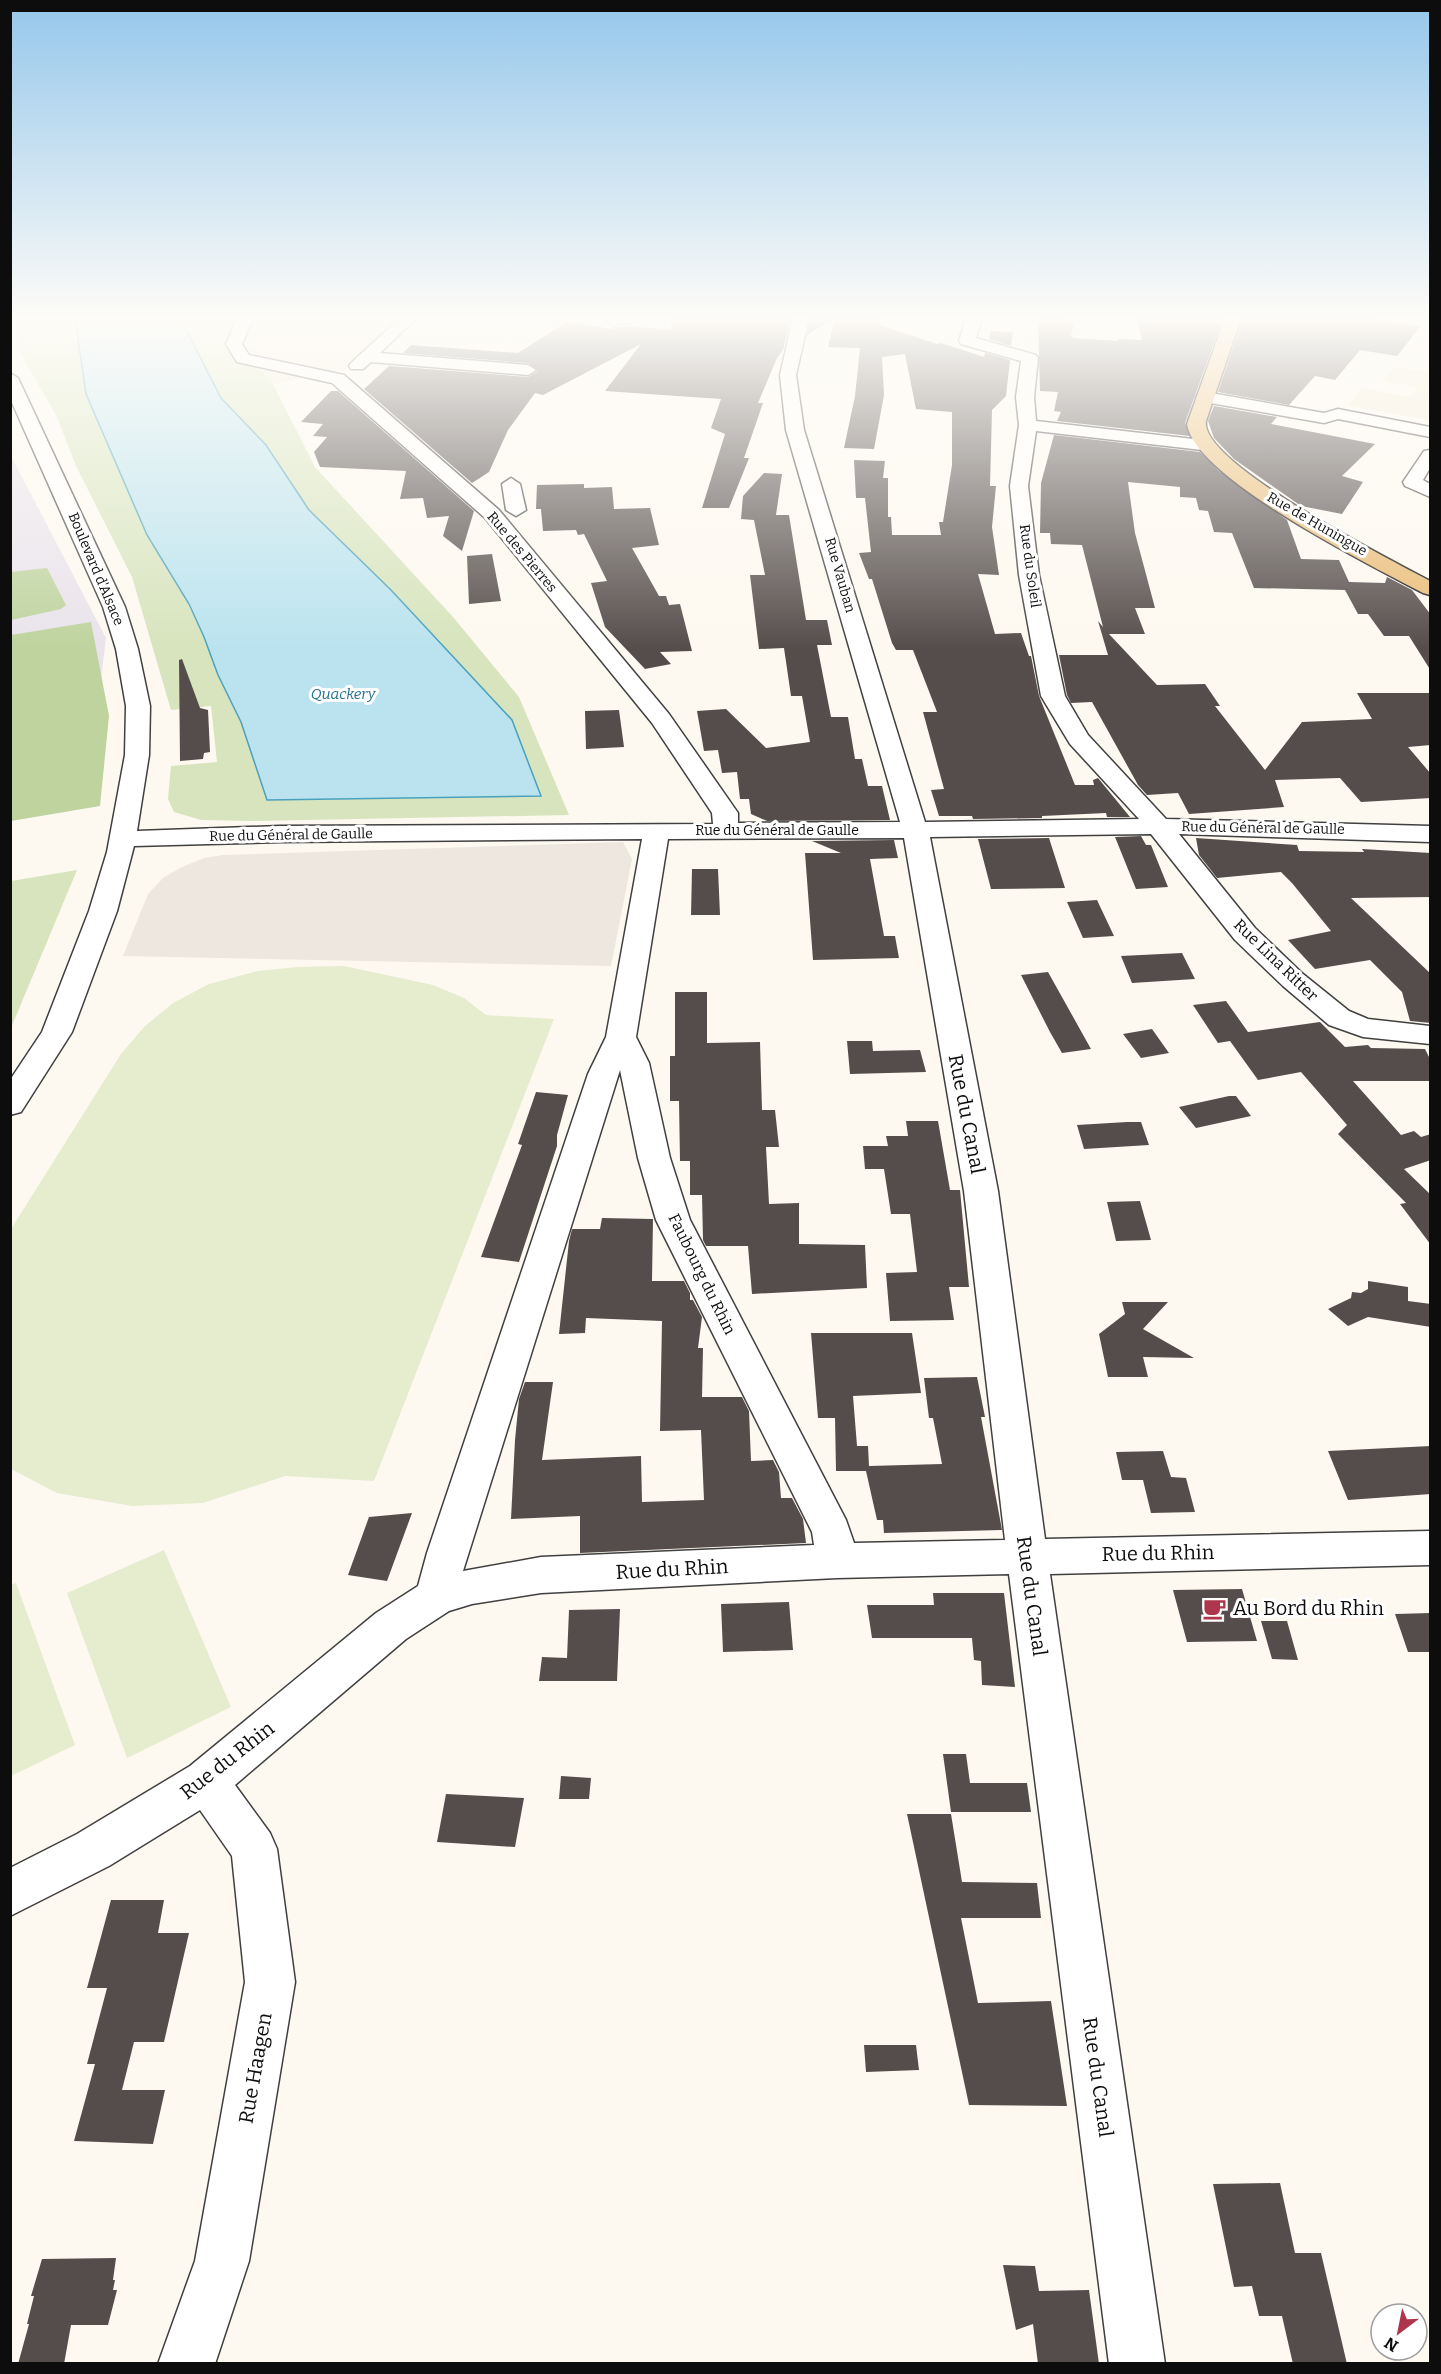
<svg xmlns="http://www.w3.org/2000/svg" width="1441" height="2374" font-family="Bitter,serif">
<rect width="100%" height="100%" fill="#fdf9f0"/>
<path fill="#e9e3eb" d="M 10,454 L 106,638 L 87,794 L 10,807 Z"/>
<path fill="#f1ead2" d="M 244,318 L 401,318 L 344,370 L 273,384 L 232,335 Z
M 1394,367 L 1430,371 L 1430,420 L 1348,406 L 1362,388 L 1410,397 L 1418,387 L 1383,381 Z"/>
<path fill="#d7e4bd" d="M 15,318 L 75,318 L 86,394 L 204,637 L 218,675 L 241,722 L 267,800 L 541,796 L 512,720 L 391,590 L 309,510 L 266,445 L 221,398 L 180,318 L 244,318 L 232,335 L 273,384 L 315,467 L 453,617 L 519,697 L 569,815 L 251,821 L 201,820 L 174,812 L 168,799 L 171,766 L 217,762 L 211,706 L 171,710 L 132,577 L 76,466 L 57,417 L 21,354 Z
M 77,870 L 11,1028 L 11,881 Z"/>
<path fill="#bed39e" d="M 47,568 L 66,605 L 61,609 L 11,620 L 11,572 Z
M 91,622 L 109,716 L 100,806 L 11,821 L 11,635 Z"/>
<path fill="#e6ecce" d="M 344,966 L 433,985 L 464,998 L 486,1015 L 554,1019 L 374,1481 L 285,1476 L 203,1503 L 132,1506 L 57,1493 L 11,1469 L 11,1229 L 121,1054 L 145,1026 L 173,1003 L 209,984 L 258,971 L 298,967 Z
M 164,1550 L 231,1707 L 127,1758 L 67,1593 Z
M 16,1583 L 75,1745 L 11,1776 L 10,1585 Z"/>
<path fill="#ede7df" d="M 623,842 L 632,859 L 611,966 L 123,956 L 148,894 L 163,878 L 182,867 L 204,858 L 223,855 Z"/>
<path fill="#bae3ef" stroke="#4aa1bd" stroke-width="1.5" d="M 75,318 L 180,318 L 221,398 L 266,445 L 309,510 L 391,590 L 512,720 L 541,796 L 267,800 L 241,722 L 218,675 L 204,637 L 189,604 L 147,535 L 86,394 Z"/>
<path fill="#554d4b" d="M 672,318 L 791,318 L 783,350 L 777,358 L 758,403 L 763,403 L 744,458 L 749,458 L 729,508 L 702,508 L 725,434 L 711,428 L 721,399 L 605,391 L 641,344 L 543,395 L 535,393 L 508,430 L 489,472 L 472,483 L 364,389 L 389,366 L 528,377 L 538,371 L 528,363 L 403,353 L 411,345 L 518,353 L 567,322 L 612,329 L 615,326 L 671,329 Z
M 811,318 L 834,318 L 807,335 Z
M 835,318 L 880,318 L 880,325 L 937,344 L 941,343 L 984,357 L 985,353 L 1010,360 L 1006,396 L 992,410 L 990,486 L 996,486 L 992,527 L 999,575 L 978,574 L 995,634 L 1021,633 L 1029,656 L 1031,656 L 1039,696 L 1075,785 L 1094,785 L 1093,780 L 1098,778 L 1130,817 L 1107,817 L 1106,813 L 1042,816 L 1042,818 L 973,819 L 972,816 L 939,816 L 931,790 L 944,789 L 923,712 L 937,712 L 913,650 L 896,650 L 892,643 L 872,579 L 869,579 L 859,553 L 871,552 L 865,498 L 856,498 L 854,460 L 885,461 L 883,478 L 888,478 L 888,517 L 891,517 L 892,535 L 941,535 L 939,522 L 943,522 L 952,465 L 952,412 L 916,409 L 905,354 L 882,357 L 884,395 L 874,449 L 844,448 L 855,396 L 860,348 L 828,347 Z
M 1038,318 L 1061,318 L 1074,323 L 1071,336 L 1074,338 L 1118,341 L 1118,339 L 1142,340 L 1137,319 L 1223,318 L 1185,423 L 1190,436 L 1057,421 L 1061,412 L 1054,411 L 1058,392 L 1040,391 Z
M 1243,318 L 1371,318 L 1421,326 L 1397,356 L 1360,350 L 1335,380 L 1315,376 L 1289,405 L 1218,392 Z
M 991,331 L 1013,332 L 1011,346 L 989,339 Z
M 331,391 L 338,391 L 474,511 L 462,551 L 443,536 L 449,516 L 427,518 L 423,498 L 400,499 L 406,471 L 320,467 L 314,452 L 327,437 L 313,436 L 323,424 L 301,422 Z
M 1214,406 L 1277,417 L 1271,424 L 1375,444 L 1342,476 L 1363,482 L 1342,514 L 1301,506 L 1234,459 L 1214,438 L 1208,421 Z
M 1054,435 L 1200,452 L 1219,471 L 1287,520 L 1301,559 L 1339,560 L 1349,582 L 1385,583 L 1387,577 L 1412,590 L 1431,615 L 1431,671 L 1409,636 L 1384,636 L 1368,614 L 1358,614 L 1345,590 L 1254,588 L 1232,533 L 1214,532 L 1208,511 L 1199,510 L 1196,498 L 1180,497 L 1180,487 L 1128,482 L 1135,533 L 1155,608 L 1135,608 L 1145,634 L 1109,634 L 1157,685 L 1205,684 L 1220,706 L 1215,706 L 1265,770 L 1302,722 L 1372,719 L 1357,693 L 1431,693 L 1431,745 L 1408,747 L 1431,774 L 1431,798 L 1361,802 L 1340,778 L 1275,780 L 1284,807 L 1189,814 L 1178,793 L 1147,795 L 1138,785 L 1092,702 L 1071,703 L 1067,695 L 1059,655 L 1108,655 L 1098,621 L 1103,627 L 1082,545 L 1051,544 L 1050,533 L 1040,533 L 1041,483 Z
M 764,473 L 782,474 L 776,515 L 789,515 L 806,620 L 827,620 L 832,645 L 817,645 L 831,717 L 848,717 L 855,759 L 862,759 L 868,786 L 882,786 L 890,820 L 767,821 L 751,814 L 749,799 L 740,799 L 737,772 L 722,773 L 718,750 L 704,751 L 697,711 L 726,709 L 766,748 L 810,742 L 802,696 L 791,696 L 784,648 L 759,649 L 750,575 L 765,575 L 754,520 L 741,519 L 743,496 Z
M 584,484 L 584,488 L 612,487 L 614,509 L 650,508 L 659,545 L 632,548 L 659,596 L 666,596 L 669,605 L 680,604 L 692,651 L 660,652 L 671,664 L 645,669 L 605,627 L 591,583 L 607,581 L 584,534 L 578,535 L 576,530 L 543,531 L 541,509 L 536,509 L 537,485 Z
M 492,554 L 501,601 L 469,604 L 467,556 Z
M 182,659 L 200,708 L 208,710 L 210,752 L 204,753 L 203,759 L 180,761 L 179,660 Z
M 619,710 L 624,747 L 586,749 L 585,711 Z
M 1141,836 L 1146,845 L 1151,845 L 1168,887 L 1136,889 L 1115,837 Z
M 1049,838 L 1065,888 L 991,889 L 978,839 Z
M 1196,838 L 1297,845 L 1299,851 L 1364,852 L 1362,849 L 1431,853 L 1431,897 L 1351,898 L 1431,974 L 1431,1023 L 1410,1021 L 1402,992 L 1370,960 L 1315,969 L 1288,940 L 1331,931 L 1292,883 L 1281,872 L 1217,878 L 1199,855 Z
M 894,840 L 898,858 L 870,859 L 884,936 L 895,936 L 899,958 L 813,960 L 805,853 L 841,853 L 812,841 Z
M 692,869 L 718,869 L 720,915 L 691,915 Z
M 1097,900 L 1114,936 L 1083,938 L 1067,902 Z
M 1182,953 L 1195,979 L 1132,983 L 1121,956 Z
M 1048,972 L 1091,1049 L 1062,1053 L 1050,1032 L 1021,975 Z
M 675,992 L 707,992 L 707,1043 L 760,1042 L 762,1110 L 775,1110 L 779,1147 L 766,1147 L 769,1204 L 799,1203 L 799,1244 L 865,1245 L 867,1288 L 752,1294 L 748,1246 L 706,1246 L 703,1240 L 702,1195 L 690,1195 L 690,1161 L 680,1161 L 679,1101 L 670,1101 L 670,1056 L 675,1056 Z
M 1226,1001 L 1248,1032 L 1320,1022 L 1345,1047 L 1368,1045 L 1371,1048 L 1425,1049 L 1431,1061 L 1431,1081 L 1353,1081 L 1401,1135 L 1414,1131 L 1421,1137 L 1431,1134 L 1431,1160 L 1404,1169 L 1431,1195 L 1431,1245 L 1400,1204 L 1406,1203 L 1338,1134 L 1347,1125 L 1301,1072 L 1258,1080 L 1230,1041 L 1218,1043 L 1193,1005 Z
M 1152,1029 L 1169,1053 L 1141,1058 L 1123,1034 Z
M 847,1041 L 872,1041 L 873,1051 L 920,1050 L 926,1072 L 850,1074 Z
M 536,1092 L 568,1095 L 557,1135 L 557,1146 L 519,1262 L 481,1257 L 522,1145 L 518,1144 Z
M 1229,1096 L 1236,1096 L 1251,1116 L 1196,1128 L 1179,1107 Z
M 906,1121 L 938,1121 L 950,1190 L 960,1190 L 969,1287 L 949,1287 L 954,1320 L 890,1321 L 886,1273 L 917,1272 L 910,1214 L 891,1214 L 884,1169 L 865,1169 L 863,1146 L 888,1146 L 886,1136 L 908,1136 Z
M 1127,1122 L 1141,1122 L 1149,1145 L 1084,1149 L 1077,1125 Z
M 1140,1201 L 1151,1240 L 1116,1241 L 1107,1202 Z
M 602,1218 L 653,1219 L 652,1281 L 684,1281 L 690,1293 L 690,1300 L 693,1300 L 702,1317 L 698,1348 L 703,1348 L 702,1397 L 742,1397 L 749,1411 L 751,1461 L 773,1460 L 779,1472 L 781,1498 L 792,1498 L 803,1519 L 806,1543 L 580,1553 L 580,1516 L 511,1519 L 515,1440 L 519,1399 L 525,1382 L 553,1382 L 542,1460 L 641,1456 L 642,1502 L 704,1500 L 701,1430 L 660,1431 L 662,1321 L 586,1318 L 585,1333 L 559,1334 L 569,1241 L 572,1229 L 600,1229 Z
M 1368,1281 L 1408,1287 L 1408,1301 L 1431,1304 L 1431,1327 L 1368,1317 L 1348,1326 L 1328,1309 L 1351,1298 L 1352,1292 L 1361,1293 L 1368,1289 Z
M 1122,1302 L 1168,1302 L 1143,1329 L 1194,1358 L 1143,1357 L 1148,1377 L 1108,1377 L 1099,1334 L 1125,1314 Z
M 811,1333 L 912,1333 L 921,1393 L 853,1396 L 857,1446 L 868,1446 L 869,1466 L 942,1464 L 933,1418 L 929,1418 L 924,1378 L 977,1377 L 985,1417 L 981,1417 L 1002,1530 L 884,1533 L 883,1520 L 877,1520 L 866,1471 L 836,1471 L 835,1418 L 818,1418 Z
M 1431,1446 L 1431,1494 L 1348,1500 L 1328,1451 Z
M 1163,1451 L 1171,1477 L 1186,1478 L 1195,1512 L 1151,1513 L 1143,1480 L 1122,1480 L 1116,1452 Z
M 412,1513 L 387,1581 L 348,1575 L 369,1517 Z
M 1242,1589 L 1257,1641 L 1187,1642 L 1173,1590 Z
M 933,1593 L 1004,1593 L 1015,1687 L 982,1685 L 981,1661 L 974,1660 L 972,1638 L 872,1638 L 867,1605 L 934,1605 Z
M 789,1602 L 793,1650 L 723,1652 L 721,1604 Z
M 620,1609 L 617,1681 L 539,1681 L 542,1657 L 567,1658 L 569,1610 Z
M 1431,1613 L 1431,1652 L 1408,1652 L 1395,1614 Z
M 1261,1621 L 1287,1621 L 1298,1660 L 1272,1659 Z
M 943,1754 L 966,1754 L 970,1783 L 1027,1783 L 1031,1812 L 951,1812 Z
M 561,1776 L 591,1778 L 589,1799 L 559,1799 Z
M 446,1794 L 524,1798 L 515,1847 L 437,1842 Z
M 907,1814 L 951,1814 L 962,1882 L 1037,1883 L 1041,1918 L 961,1918 L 978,2003 L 1051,2001 L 1067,2106 L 969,2105 Z
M 111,1900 L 164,1900 L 158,1933 L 189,1933 L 164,2042 L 134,2042 L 122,2090 L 165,2090 L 153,2144 L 74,2141 L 95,2064 L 87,2064 L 107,1988 L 87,1988 Z
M 864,2045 L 916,2045 L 919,2070 L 866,2072 Z
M 1280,2183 L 1295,2253 L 1321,2253 L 1347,2364 L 1293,2364 L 1282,2316 L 1259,2316 L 1252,2286 L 1234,2287 L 1213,2184 Z
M 116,2258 L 113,2280 L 115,2280 L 113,2290 L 117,2290 L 108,2325 L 71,2325 L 64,2364 L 18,2364 L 29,2324 L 27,2324 L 34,2296 L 31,2296 L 42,2259 Z
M 1003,2265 L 1035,2266 L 1039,2291 L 1089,2290 L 1099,2364 L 1038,2364 L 1033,2324 L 1016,2330 Z"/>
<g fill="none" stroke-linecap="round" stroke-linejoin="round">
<defs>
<path id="minor" d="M 237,318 L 253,318 L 242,344 L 249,355 L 344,375 L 499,510 L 669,714 L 738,813 L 738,823 L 900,822 L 786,430 L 780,375 L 793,318 L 809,318 L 796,375 L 804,430 L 925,822 L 1139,819 L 1070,744 L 1041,696 L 1019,575 L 1010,486 L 1019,425 L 1016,397 L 1021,361 L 961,344 L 959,341 L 966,318 L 982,318 L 976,338 L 1036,355 L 1038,358 L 1034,397 L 1036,421 L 1202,440 L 1211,445 L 1202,450 L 1036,431 L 1028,486 L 1039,575 L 1065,696 L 1088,735 L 1166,819 L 1430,826 L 1430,842 L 1179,834 L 1255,928 L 1303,974 L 1349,1011 L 1368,1019 L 1430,1026 L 1430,1044 L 1363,1037 L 1329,1025 L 1283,986 L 1235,940 L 1151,834 L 930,837 L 998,1191 L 1045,1539 L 1430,1531 L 1430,1565 L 1050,1574 L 1165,2364 L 1109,2364 L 1009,1574 L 837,1578 L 541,1593 L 472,1604 L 449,1611 L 406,1639 L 235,1785 L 270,1833 L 277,1849 L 295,1982 L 249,2261 L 215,2364 L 158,2364 L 195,2261 L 245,1982 L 232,1856 L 200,1810 L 109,1866 L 10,1916 L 10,1868 L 77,1834 L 190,1766 L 376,1613 L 418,1586 L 427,1553 L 588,1074 L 606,1037 L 642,839 L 280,842 L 134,846 L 117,911 L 72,1032 L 21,1112 L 10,1115 L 10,1080 L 42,1032 L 89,911 L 107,852 L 125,755 L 126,706 L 116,649 L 103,607 L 10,398 L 10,373 L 18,378 L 125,607 L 138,649 L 150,706 L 149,755 L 137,831 L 280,826 L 713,824 L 712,813 L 652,723 L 485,518 L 332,383 L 237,362 L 226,344 ZM 904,838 L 964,1191 L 1005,1540 L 854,1543 L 846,1520 L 690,1220 L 670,1158 L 649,1063 L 636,1037 L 668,839 ZM 620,1070 L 638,1158 L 656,1220 L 812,1532 L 814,1545 L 541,1557 L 463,1571 Z
M 400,318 L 417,318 L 380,353 L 528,365 L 536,370 L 528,375 L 371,362 L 363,369 L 351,369 L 349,366 L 351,363 Z
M 601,318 L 635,318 L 636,319 C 628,326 609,325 601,318 Z
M 1205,392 L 1324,413 L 1338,409 L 1430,427 L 1430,437 L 1338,419 L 1324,423 L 1199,401 L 1196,397 Z
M 1430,450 L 1430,468 L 1423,480 L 1430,484 L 1430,497 L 1405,486 L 1403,482 L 1424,451 Z
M 511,478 L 520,484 L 526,510 L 516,516 L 506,510 L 502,484 Z"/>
<path id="major" d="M 1225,318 L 1241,318 L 1206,421 C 1199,463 1393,561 1430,581 L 1430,595 L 1423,593 C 1374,567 1194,478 1187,424 Z"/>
</defs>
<use href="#minor" stroke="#404040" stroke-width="3"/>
<use href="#major" stroke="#1e1e1e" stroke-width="3"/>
<use href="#minor" fill="#fff" fill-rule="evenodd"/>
<use href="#major" fill="#e9bb74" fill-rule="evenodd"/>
</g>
<linearGradient id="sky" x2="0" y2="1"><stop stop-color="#95c7eb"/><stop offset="0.49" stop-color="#fefcf8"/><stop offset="1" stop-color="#fefcf8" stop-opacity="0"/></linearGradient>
<rect width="1441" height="650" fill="url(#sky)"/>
<defs>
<symbol id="cafe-bare" viewBox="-9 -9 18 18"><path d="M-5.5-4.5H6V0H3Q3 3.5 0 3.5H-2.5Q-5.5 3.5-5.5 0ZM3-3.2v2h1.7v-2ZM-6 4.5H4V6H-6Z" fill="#ad364d" stroke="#fff" stroke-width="2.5" paint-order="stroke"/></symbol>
</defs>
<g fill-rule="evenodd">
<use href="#cafe-bare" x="1198" y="1592" width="33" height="33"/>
</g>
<g text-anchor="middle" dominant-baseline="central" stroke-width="6" stroke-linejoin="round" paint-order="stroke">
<g font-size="14" fill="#0d0d0d" stroke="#fff">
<text transform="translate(1317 524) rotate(30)">Rue de Huningue</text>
<text transform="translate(522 552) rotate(50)">Rue des Pierres</text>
<text transform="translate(1030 566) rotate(82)">Rue du Soleil</text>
<text transform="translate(96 569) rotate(67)">Boulevard d'Alsace</text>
<text transform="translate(840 575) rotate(74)">Rue Vauban</text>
<text transform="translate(1263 828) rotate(1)">Rue du Général de Gaulle</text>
<text x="777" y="830">Rue du Général de Gaulle</text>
<text transform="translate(291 835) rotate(-1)">Rue du Général de Gaulle</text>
</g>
<g font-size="15" font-style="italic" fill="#257291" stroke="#fff">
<text x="343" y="694">Quackery</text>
</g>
<g font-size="16" fill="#0d0d0d" stroke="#fff">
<text transform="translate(1276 960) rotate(44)">Rue Lina Ritter</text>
<text transform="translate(702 1274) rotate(64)">Faubourg du Rhin</text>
</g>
<g font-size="20" fill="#0d0d0d" stroke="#fff">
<text transform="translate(967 1114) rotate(79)">Rue du Canal</text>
<text transform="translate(1158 1553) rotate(-1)">Rue du Rhin</text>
<text transform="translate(672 1569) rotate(-3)">Rue du Rhin</text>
<text transform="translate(1032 1596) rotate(82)">Rue du Canal</text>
<text transform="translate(227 1760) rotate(-38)">Rue du Rhin</text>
<text transform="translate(255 2068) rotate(-80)">Rue Haagen</text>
<text transform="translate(1098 2077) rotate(82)">Rue du Canal</text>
</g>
<g font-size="20" fill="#0d0d0d" stroke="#fff" text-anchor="start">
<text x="1233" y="1608">Au Bord du Rhin</text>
</g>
</g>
<rect width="1441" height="2374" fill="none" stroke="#0d0d0d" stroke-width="24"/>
<g transform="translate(1399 2332) rotate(212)"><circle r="28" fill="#ffffff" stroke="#9e9e9e" stroke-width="1.5"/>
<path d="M0-4.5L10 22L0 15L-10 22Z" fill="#ad364d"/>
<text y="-9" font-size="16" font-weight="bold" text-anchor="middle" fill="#0d0d0d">N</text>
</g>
</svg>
